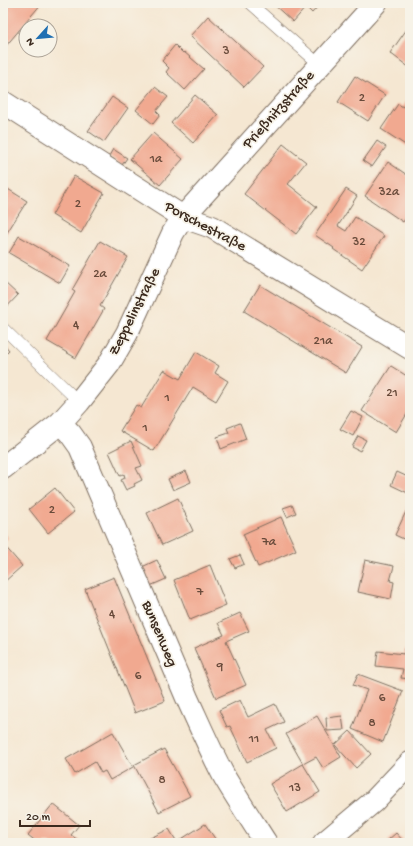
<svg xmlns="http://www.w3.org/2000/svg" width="413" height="846" font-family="'Gochi Hand',sans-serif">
<rect width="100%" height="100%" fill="#f7f3e8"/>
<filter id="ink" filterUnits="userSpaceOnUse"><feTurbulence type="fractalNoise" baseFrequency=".025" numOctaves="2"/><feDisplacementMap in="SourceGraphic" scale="8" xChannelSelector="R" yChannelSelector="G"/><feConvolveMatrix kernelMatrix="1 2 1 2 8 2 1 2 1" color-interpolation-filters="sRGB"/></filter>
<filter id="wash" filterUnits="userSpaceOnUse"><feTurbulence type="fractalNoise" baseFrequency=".012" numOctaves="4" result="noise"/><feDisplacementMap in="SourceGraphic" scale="16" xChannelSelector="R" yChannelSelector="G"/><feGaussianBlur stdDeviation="0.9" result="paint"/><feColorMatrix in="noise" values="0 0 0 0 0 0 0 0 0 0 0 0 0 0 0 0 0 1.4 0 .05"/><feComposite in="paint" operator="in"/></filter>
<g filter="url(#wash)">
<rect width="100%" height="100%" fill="#f5e7d2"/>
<g id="blocks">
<path fill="#f1a990" d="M 3,3 L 42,3 L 5,47 L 3,45 Z
M 272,3 L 321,3 L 312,13 L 306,7 L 293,22 Z
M 208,16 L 263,67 L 244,87 L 190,36 Z
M 407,29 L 410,32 L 410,68 L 390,53 Z
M 175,45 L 183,53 L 184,52 L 204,69 L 185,90 L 166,72 L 169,68 L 162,61 Z
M 355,76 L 385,95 L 368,121 L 338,102 Z
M 155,87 L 168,97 L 156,111 L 160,115 L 153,124 L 136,110 Z
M 195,95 L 218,115 L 193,143 L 171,123 Z
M 410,96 L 410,148 L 381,129 L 398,104 L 403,107 Z
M 112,97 L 128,108 L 104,142 L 88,131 Z
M 153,133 L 183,159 L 160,185 L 130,159 Z
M 377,141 L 386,147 L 372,167 L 363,161 Z
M 283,144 L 306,162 L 288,184 L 317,207 L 296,234 L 244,194 Z
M 113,149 L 127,158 L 122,165 L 109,156 Z
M 388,162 L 410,177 L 409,188 L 410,188 L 410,212 L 403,222 L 365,196 Z
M 74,176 L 104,193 L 81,233 L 52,215 Z
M 3,186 L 27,201 L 3,239 Z
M 346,189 L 357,196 L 338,226 L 346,231 L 355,217 L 384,236 L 362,269 L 333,249 L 334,248 L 315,235 Z
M 19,236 L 70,266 L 60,283 L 9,253 Z
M 100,241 L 128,257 L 100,306 L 104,309 L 76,358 L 47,341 L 75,292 L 72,290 Z
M 4,282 L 18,295 L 3,311 L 3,283 Z
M 260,285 L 362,347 L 346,373 L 244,311 Z
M 3,343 L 9,350 L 3,356 Z
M 196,352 L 219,366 L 215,373 L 228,381 L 216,401 L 193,387 L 154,451 L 120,431 L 136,405 L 141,408 L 164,370 L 180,379 Z
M 391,366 L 410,378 L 410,409 L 396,432 L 362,411 Z
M 351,411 L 363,417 L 353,436 L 340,429 Z
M 240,423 L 246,439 L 221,449 L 217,437 L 229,433 L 227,428 Z
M 358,436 L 366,440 L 360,451 L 352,447 Z
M 131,441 L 142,466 L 136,468 L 142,480 L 134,484 L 135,486 L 126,490 L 121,480 L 125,478 L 124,474 L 120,476 L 109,452 Z
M 186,471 L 191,482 L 173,490 L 168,479 Z
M 397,472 L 410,478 L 410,494 L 391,485 Z
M 55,488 L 74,512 L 48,533 L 29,509 Z
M 178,498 L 193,531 L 162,545 L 147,513 Z
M 410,503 L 410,542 L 395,535 Z
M 292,505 L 296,513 L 287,517 L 283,508 Z
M 281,517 L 296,550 L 258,567 L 243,534 Z
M 3,531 L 8,538 L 3,542 Z
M 3,544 L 22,566 L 3,583 Z
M 240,555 L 244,564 L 235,568 L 230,559 Z
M 157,560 L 166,579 L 150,586 L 142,567 Z
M 365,560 L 394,566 L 390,581 L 394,582 L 391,599 L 358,592 Z
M 210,565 L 226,605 L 190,620 L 174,580 Z
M 114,577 L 165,701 L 135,713 L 85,589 Z
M 240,613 L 249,631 L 226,641 L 246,685 L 216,698 L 194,648 L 224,635 L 218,623 Z
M 405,649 L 410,649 L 410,679 L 401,678 L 403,669 L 376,666 L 378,651 L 404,654 Z
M 358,674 L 403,691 L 383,742 L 352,729 L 367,690 L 353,685 Z
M 240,700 L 248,717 L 275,704 L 284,722 L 267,730 L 276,748 L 247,762 L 230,726 L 227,727 L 219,710 Z
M 317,716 L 341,757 L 323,768 L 316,757 L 303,764 L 320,792 L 287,812 L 270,784 L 303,764 L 286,734 Z
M 342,716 L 344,730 L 327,731 L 326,718 Z
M 350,731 L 371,754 L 356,768 L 335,745 Z
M 113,732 L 133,767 L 110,780 L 105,771 L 101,773 L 95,762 L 75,774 L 66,759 Z
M 164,749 L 190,796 L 159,812 L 134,765 Z
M 53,804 L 79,825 L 71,835 L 82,843 L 38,843 L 28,835 Z
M 205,824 L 218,843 L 140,843 L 169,829 L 177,842 Z
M 396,833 L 405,843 L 390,843 L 388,840 Z"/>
</g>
</g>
<g filter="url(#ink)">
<use href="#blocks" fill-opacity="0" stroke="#7c6c5d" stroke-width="1"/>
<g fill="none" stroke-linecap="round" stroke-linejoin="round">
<defs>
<path id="service" d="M 250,3 L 320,65
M 3,328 L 79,402"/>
<path id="minor" d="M 3,102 L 183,217 L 212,227 L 410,348
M 60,423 L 70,433 L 80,447 L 187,698 C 199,724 211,752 225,778 C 238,800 252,821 266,843
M 3,468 L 60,423 L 79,402 L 109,364 L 127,333 L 173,233 L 183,217 L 376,3
M 324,843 L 374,801 L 410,763"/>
</defs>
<use href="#service" stroke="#7c6c5d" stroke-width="12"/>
<use href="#minor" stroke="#7c6c5d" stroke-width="24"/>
<use href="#service" stroke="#fff" stroke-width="11"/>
<use href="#minor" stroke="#fff" stroke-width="22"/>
</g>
</g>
<g text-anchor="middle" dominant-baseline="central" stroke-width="3.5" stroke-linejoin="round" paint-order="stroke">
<g font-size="13" fill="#684a3a">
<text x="226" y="51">3</text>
<text x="362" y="98">2</text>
<text x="156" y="159">1a</text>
<text x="389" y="192">32a</text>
<text x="78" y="204">2</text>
<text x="359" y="242">32</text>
<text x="100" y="274">2a</text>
<text x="76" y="325">4</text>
<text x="323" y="341">21a</text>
<text x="392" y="393">21</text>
<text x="167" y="398">1</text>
<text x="145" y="428">1</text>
<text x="52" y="510">2</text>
<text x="269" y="542">7a</text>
<text x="200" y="592">7</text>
<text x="112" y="614">4</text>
<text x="220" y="667">9</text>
<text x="138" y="676">6</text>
<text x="382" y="698">6</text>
<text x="372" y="723">8</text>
<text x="254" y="739">11</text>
<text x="162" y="780">8</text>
<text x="295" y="788">13</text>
</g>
<g font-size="15" fill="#3b2a1e" stroke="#f7f3e8">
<text transform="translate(279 110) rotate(-48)">Prießnitzstraße</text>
<text transform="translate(205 227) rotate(28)">Porschestraße</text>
<text transform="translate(135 312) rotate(-63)">Zeppelinstraße</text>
<text transform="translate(159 634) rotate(67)">Bunsenweg</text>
</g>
</g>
<rect width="413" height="846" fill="none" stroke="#f7f3e8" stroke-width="16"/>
<g transform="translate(38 38) rotate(243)"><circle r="19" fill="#f7f3e8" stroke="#aca397"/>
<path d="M0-3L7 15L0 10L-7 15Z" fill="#1f6fb2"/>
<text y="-6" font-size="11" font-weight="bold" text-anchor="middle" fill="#3b2a1e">N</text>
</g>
<path d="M20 820v6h70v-6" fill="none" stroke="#3b2a1e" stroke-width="2"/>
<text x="26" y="820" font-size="12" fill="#3b2a1e" stroke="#f7f3e8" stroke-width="3" paint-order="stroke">20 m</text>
</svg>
